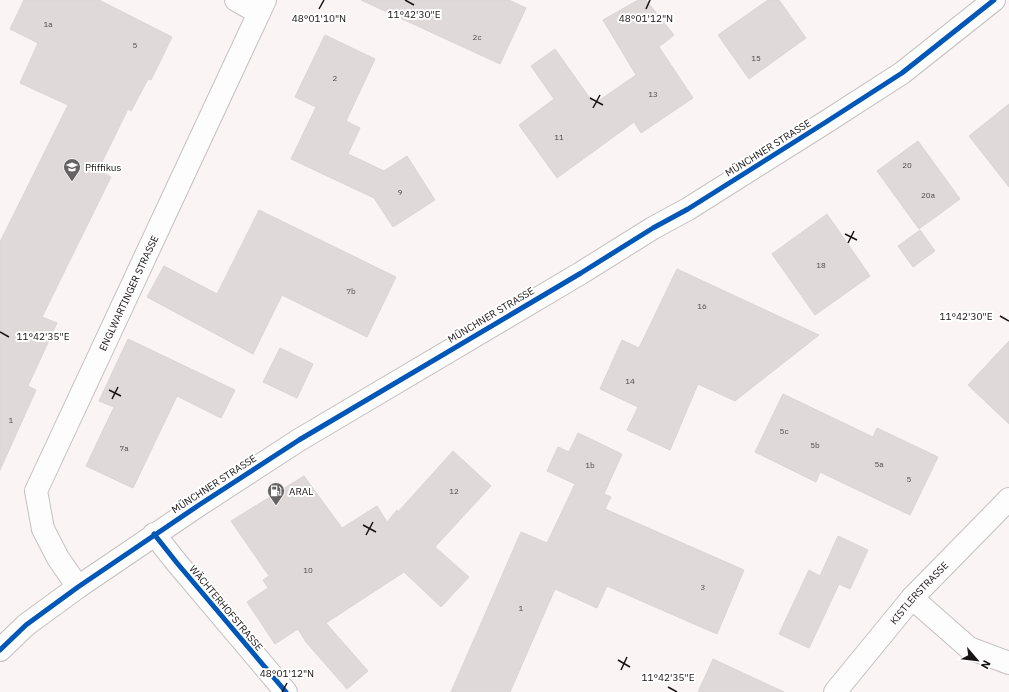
<svg xmlns="http://www.w3.org/2000/svg" width="1009" height="692" font-family="'IBM Plex Sans',sans-serif">
<rect width="100%" height="100%" fill="#faf4f5"/>
<path fill="#dfd9da" stroke="#dad5d6" d="M 24,0 L 99,0 L 172,37 L 151,80 L 148,79 L 131,111 L 128,109 L 98,170 L 111,177 L 42,317 L 57,323 L 28,386 L 36,390 L 0,470 L 0,242 L 68,105 L 20,83 L 38,43 L 10,29 Z
M 361,0 L 509,0 L 526,8 L 500,64 Z
M 638,0 L 646,0 L 674,35 L 659,47 L 693,98 L 641,133 L 634,122 L 557,178 L 519,125 L 554,99 L 531,66 L 555,49 L 594,104 L 636,75 L 603,20 Z
M 768,0 L 779,0 L 806,38 L 749,79 L 718,35 Z
M 325,35 L 375,59 L 346,121 L 360,128 L 348,154 L 384,171 L 407,156 L 435,200 L 393,227 L 374,198 L 291,159 L 316,107 L 295,97 Z
M 1009,104 L 1009,187 L 969,136 Z
M 918,141 L 960,199 L 919,229 L 877,171 Z
M 259,210 L 396,277 L 367,337 L 282,295 L 253,354 L 147,297 L 164,266 L 217,294 Z
M 827,214 L 870,276 L 815,315 L 772,254 Z
M 920,230 L 935,251 L 913,267 L 898,246 Z
M 677,269 L 819,335 L 735,401 L 698,384 L 670,450 L 627,430 L 638,407 L 600,389 L 622,340 L 639,348 Z
M 128,339 L 235,390 L 221,418 L 177,396 L 133,488 L 86,466 L 114,407 L 99,401 Z
M 1009,341 L 1009,424 L 968,385 Z
M 280,348 L 313,364 L 297,398 L 263,382 Z
M 783,394 L 873,437 L 877,428 L 938,457 L 910,515 L 820,472 L 816,482 L 755,452 Z
M 578,433 L 622,454 L 604,494 L 611,497 L 605,509 L 744,570 L 717,634 L 607,586 L 597,608 L 555,589 L 510,692 L 451,692 L 521,532 L 547,543 L 575,484 L 547,471 L 558,447 L 569,452 Z
M 453,451 L 491,486 L 435,547 L 469,577 L 441,607 L 404,572 L 326,623 L 368,671 L 347,689 L 306,642 L 298,629 L 275,644 L 247,602 L 268,588 L 263,580 L 269,576 L 231,521 L 304,476 L 342,528 L 377,506 L 387,522 L 397,510 L 398,512 Z
M 838,536 L 868,550 L 850,589 L 839,584 L 809,648 L 779,634 L 809,570 L 820,576 Z
M 713,659 L 784,692 L 698,692 Z"/>
<g fill="none" stroke-linecap="round" stroke-linejoin="round">
<defs>
<g id="minor">
<path d="M 236,0 L 259,13"/>
<path d="M 154,534 L 177,563 L 286,692"/>
<path id="s1" d="M 78,587 L 58,558 L 43,529 L 36,491 L 265,0"/>
<path d="M 912,598 L 969,648 L 1009,663"/>
<path d="M 0,650 L 26,625 L 78,587 L 199,505 L 299,440 L 581,273 L 653,228 L 688,209 L 826,122 L 902,73 L 994,0"/>
<path id="s2" d="M 835,692 L 912,598 L 1009,499"/>
</g>
</defs>
<use href="#minor" stroke="#c5c0c1" stroke-width="24"/>
<use href="#minor" stroke="#fefdfe" stroke-width="22"/>
<defs>
<path id="cycleway" d="M 154,534 L 177,563 L 286,692
M 0,650 L 26,625 L 78,587 L 199,505 L 299,440 L 581,273 L 653,228 L 688,209 L 826,122 L 902,73 L 994,0"/>
</defs>
<use href="#cycleway" stroke="#fff" stroke-width="8"/>
<use href="#cycleway" stroke="#0057b8" stroke-width="5"/>
</g>
<path fill="none" stroke="#181314" stroke-width="1.5" d="M 405,0 L 414,5M 319,9 L 324,0M 646,9 L 650,0M 590,98 L 603,105M 593,108 L 600,95M 845,234 L 857,240M 848,243 L 854,231M 1000,316 L 1009,321M 0,332 L 9,337M 109,390 L 121,396M 112,399 L 118,387M 363,525 L 376,532M 366,535 L 373,522M 618,660 L 630,667M 621,670 L 627,657M 668,687 L 677,692M 282,692 L 287,683"/>
<defs>
<symbol id="school-pin" viewBox="-11 -11 22 30"><path d="M0 17L-7.5 6A9.5 9.5 0 1 1 7.5 6Z" fill="#676263" stroke="#fff"/><path d="M0-5L7-2L0 1L-7-2ZM-4 1L0 2.5L4 1V4Q0 6-4 4Z" fill="#fff"/></symbol>
<symbol id="fuel-pin" viewBox="-11 -11 22 30"><path d="M0 17L-7.5 6A9.5 9.5 0 1 1 7.5 6Z" fill="#676263" stroke="#fff"/><path d="M-5.5-6h7V0h2V4h1.3V-2.5L3-4.5l.8-.8L6-3V5H2.5V1h-1V6h-7ZM-4.2-4.7v3.2H.2V-4.7Z" fill="#fff"/></symbol>
</defs>
<g fill-rule="evenodd">
<use href="#school-pin" x="62" y="157" width="20" height="27"/>
<use href="#fuel-pin" x="266" y="481" width="20" height="27"/>
</g>
<g text-anchor="middle" dominant-baseline="central" stroke-width="4" stroke-linejoin="round" paint-order="stroke">
<g font-size="8" fill="#4d4849">
<text x="48" y="24">1a</text>
<text x="477" y="37">2c</text>
<text x="135" y="45">5</text>
<text x="756" y="58">15</text>
<text x="335" y="78">2</text>
<text x="653" y="94">13</text>
<text x="559" y="137">11</text>
<text x="907" y="165">20</text>
<text x="400" y="192">9</text>
<text x="928" y="195">20a</text>
<text x="821" y="265">18</text>
<text x="351" y="291">7b</text>
<text x="702" y="306">16</text>
<text x="630" y="381">14</text>
<text x="11" y="420">1</text>
<text x="784" y="431">5c</text>
<text x="815" y="445">5b</text>
<text x="124" y="448">7a</text>
<text x="879" y="464">5a</text>
<text x="590" y="465">1b</text>
<text x="909" y="479">5</text>
<text x="454" y="491">12</text>
<text x="308" y="570">10</text>
<text x="703" y="587">3</text>
<text x="521" y="608">1</text>
</g>
<g font-size="10" fill="#181314" stroke="#fff">
<text transform="translate(768 148) rotate(-32)">MÜNCHNER STRASSE</text>
<text stroke="none"><textPath href="#s1" startOffset="325">ENGLWARTINGER STRASSE</textPath></text>
<text transform="translate(491 315) rotate(-31)">MÜNCHNER STRASSE</text>
<text transform="translate(214 484) rotate(-33)">MÜNCHNER STRASSE</text>
<text stroke="none"><textPath href="#s2" startOffset="130">KISTLERSTRASSE</textPath></text>
<text transform="translate(226 608) rotate(50)">WÄCHTERHOFSTRASSE</text>
</g>
<g font-size="10" fill="#181314" stroke="#fff" text-anchor="start">
<text x="85" y="167">Pfiffikus</text>
<text x="289" y="491">ARAL</text>
</g>
</g>
<g font-size="10" text-anchor="middle" fill="#181314" stroke="#fff" stroke-width="4" stroke-linejoin="round" paint-order="stroke">
<text x="414" y="18">11°42'30"E</text>
<text x="319" y="22">48°01'10"N</text>
<text x="646" y="22">48°01'12"N</text>
<text x="966" y="320">11°42'30"E</text>
<text x="43" y="340">11°42'35"E</text>
<text x="287" y="677">48°01'12"N</text>
<text x="668" y="681">11°42'35"E</text>
</g>
<g transform="translate(977 660) rotate(118)" stroke="#ffffff" stroke-width="3" paint-order="stroke">
<path d="M0-3L7 15L0 10L-7 15Z" fill="#181314"/>
<text y="-6" font-size="11" font-weight="bold" text-anchor="middle" fill="#181314">N</text>
</g>
</svg>
